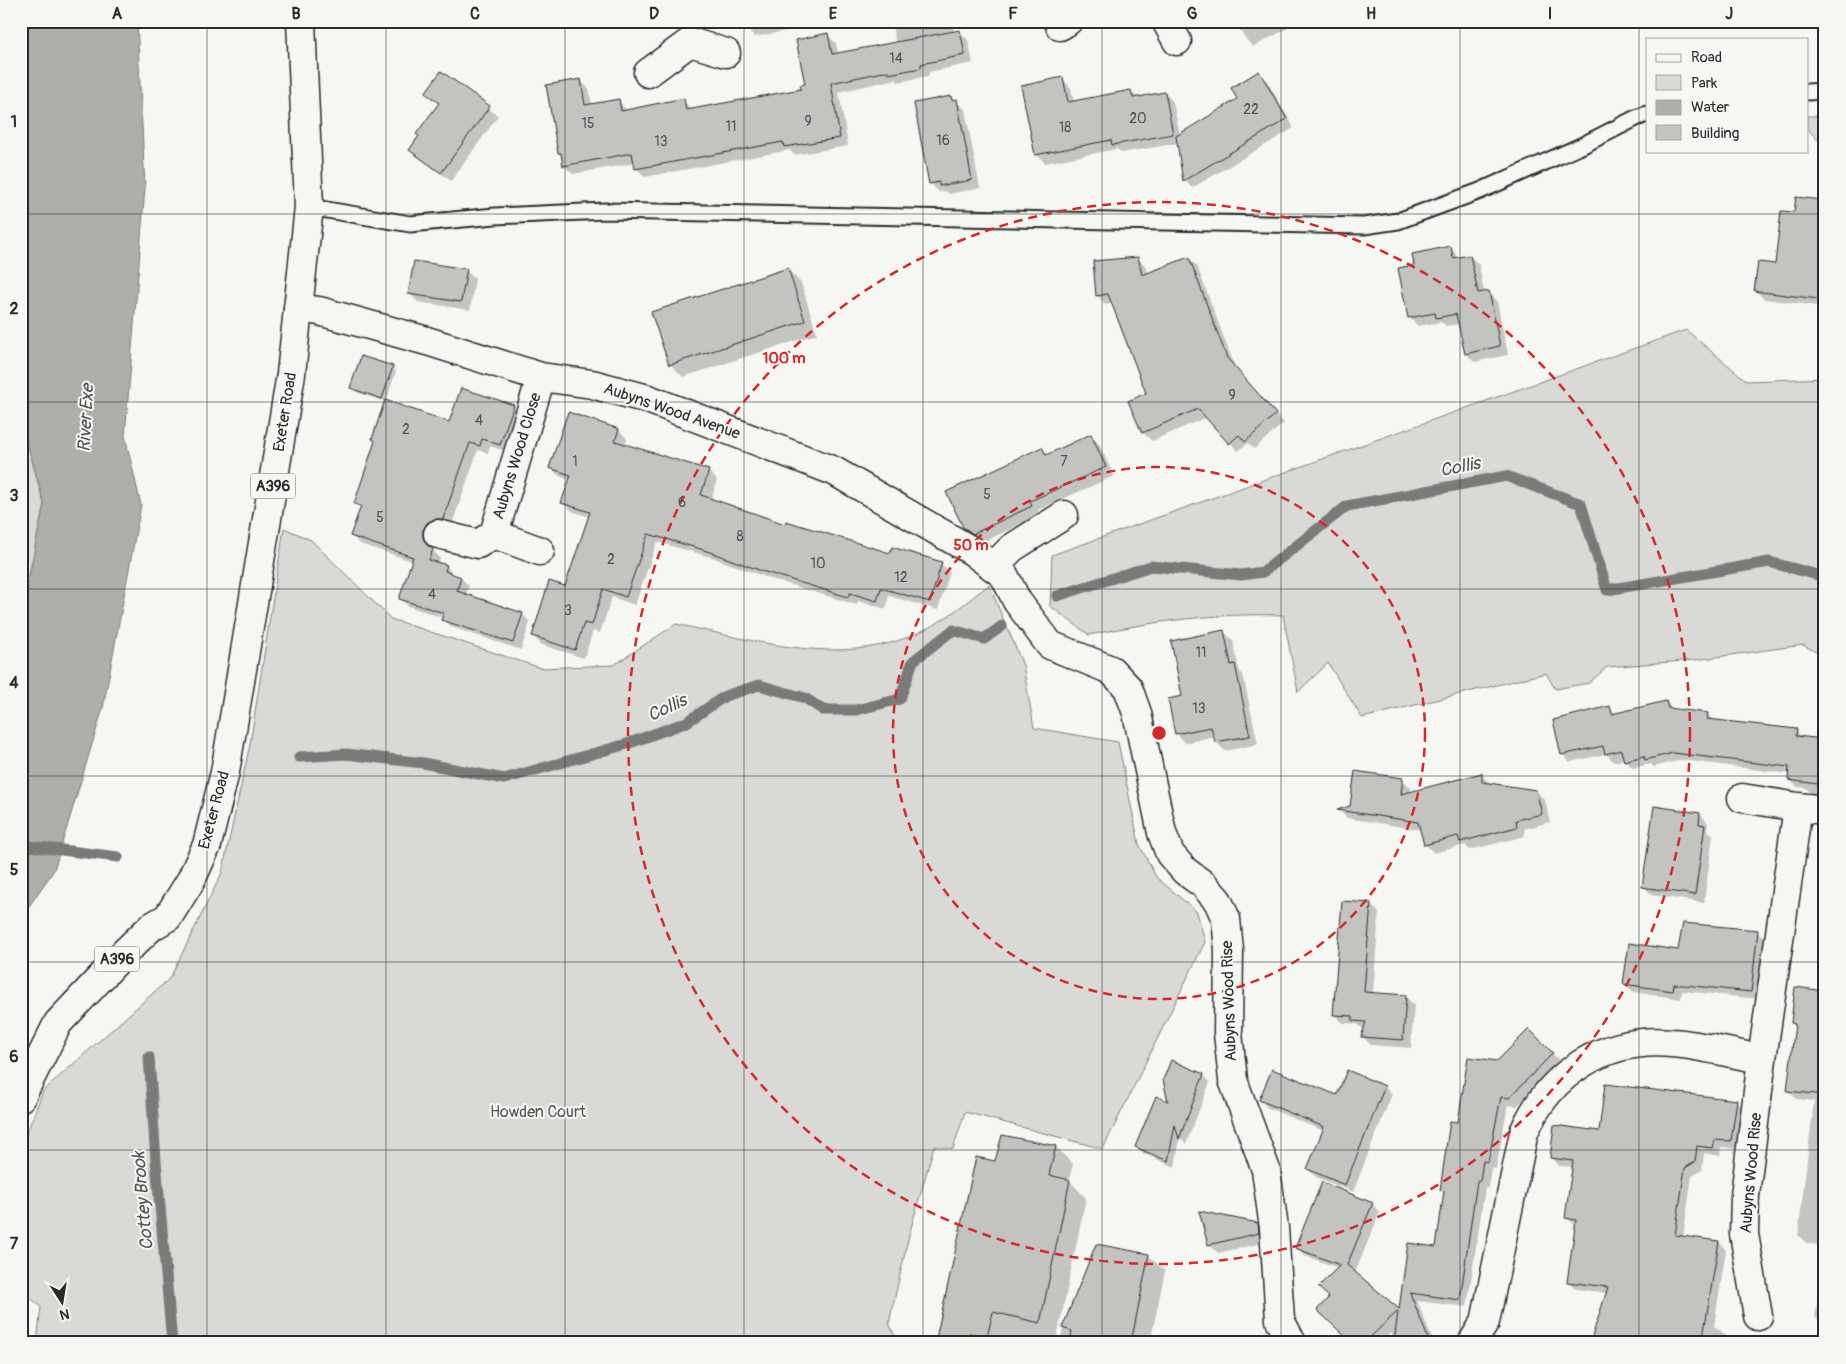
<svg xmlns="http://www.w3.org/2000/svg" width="1846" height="1364" font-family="Pangolin,sans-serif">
<rect width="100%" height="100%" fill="#f6f6f2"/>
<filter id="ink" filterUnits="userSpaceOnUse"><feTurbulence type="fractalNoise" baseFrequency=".02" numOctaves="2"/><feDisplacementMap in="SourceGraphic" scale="10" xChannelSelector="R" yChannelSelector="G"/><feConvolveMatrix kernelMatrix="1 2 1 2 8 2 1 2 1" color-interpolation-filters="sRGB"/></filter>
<g filter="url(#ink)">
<path fill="#d9d9d5" stroke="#828280" d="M 1807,116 L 1825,116 L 1825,148 L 1807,128 Z
M 1686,330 L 1747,381 L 1825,378 L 1825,657 L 1803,645 L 1695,660 L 1607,667 L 1589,683 L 1555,689 L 1546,673 L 1362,718 L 1328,663 L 1298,692 L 1283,615 C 1216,613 1154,621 1089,635 L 1050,606 L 1052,555 Z
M 21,420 L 44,504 L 21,615 Z
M 284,528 L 311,540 L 391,619 L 541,668 L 614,665 L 676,624 C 756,641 848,670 926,629 C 949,618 968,600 989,585 L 1023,665 L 1034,728 L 1118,742 L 1139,844 L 1156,877 L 1197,912 L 1205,942 L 1103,1149 L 965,1112 L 953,1149 L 934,1146 L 909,1235 L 889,1323 L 898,1343 L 37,1343 L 41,1307 L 21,1290 L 21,1148 L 43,1091 L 170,978 L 222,873 L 250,744 Z"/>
<path fill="#aeaeab" stroke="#7a7a78" d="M 21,21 L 137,21 L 145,188 L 125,436 L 141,505 L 103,708 L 54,870 L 21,918 L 21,615 L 44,504 L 21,420 L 21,172 L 24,76 L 21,53 Z"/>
<path fill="#0003" d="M 745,21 L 789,21 L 791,30 L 755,37 L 746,28 Z
M 891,21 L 952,21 L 954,33 L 960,32 L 968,40 L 973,63 L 929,72 L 929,76 L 898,82 L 896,79 L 839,92 L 848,146 L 794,155 L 790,150 L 645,177 L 636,168 L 635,163 L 573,174 L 564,166 L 563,156 L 559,153 L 580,80 L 589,89 L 592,105 L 619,101 L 627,111 L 683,100 L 692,111 L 802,90 L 827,35 L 836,43 L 838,54 L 896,44 Z
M 1219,21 L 1284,21 L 1288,28 L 1253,47 L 1245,38 L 1235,22 L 1225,28 Z
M 442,72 L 498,116 L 451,181 L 411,150 L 439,104 L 426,93 Z
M 1259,73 L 1267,81 L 1294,128 L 1192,188 L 1184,180 L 1178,143 L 1122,153 L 1117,149 L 1045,163 L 1036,154 L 1063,79 L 1071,88 L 1074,102 L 1131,91 L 1138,98 L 1165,93 L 1173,102 L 1180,135 L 1239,99 Z
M 951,98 L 965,109 L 980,188 L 949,194 L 946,191 L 939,192 L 930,183 Z
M 1822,202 L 1825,204 L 1825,307 L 1764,299 L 1755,290 Z
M 1450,247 L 1459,258 L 1470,256 L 1479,265 L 1484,293 L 1489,292 L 1497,301 L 1508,355 L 1474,362 L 1466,353 L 1460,324 L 1446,326 L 1441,322 L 1418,326 L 1410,318 L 1416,266 Z
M 1138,258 L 1146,267 L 1148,274 L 1188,258 L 1197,266 L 1235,367 L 1284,423 L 1254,449 L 1248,443 L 1238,451 L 1207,417 L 1152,441 L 1143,433 L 1130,401 L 1147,394 L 1113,303 L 1105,304 L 1097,295 Z
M 788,270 L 801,283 L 817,334 L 683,377 L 670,364 Z
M 466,271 L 475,279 L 470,310 L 418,302 L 409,293 Z
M 392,367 L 396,371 L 386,402 L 356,392 L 352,388 Z
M 513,406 L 521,414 L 508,452 L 490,446 L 488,453 L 478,450 L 451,527 L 430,539 L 431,548 L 440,558 L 438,564 L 446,566 L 454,576 L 461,578 L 469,586 L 466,595 L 522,614 L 530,622 L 521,650 L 451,627 L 443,618 L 408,606 L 400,598 L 412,561 L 360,544 L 352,536 L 361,509 L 356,503 L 450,424 Z
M 619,430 L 627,439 L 625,445 L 708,471 L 717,480 L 711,500 L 786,526 L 891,554 L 941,564 L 950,572 L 938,610 L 889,596 L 886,609 L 858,601 L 857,605 L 771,579 L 714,558 L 657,542 L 635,605 L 612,597 L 600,633 L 593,631 L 584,658 L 542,645 L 533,636 L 565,588 L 589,517 L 572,511 L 563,503 L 571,480 L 559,476 L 550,467 Z
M 1091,436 L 1099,444 L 1114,476 L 1038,510 L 1040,515 L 983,542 L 964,527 L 1042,448 L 1049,455 Z
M 1224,632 L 1233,640 L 1239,670 L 1243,675 L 1258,744 L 1225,751 L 1216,742 L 1215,736 L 1185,743 L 1177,734 L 1169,700 L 1183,697 Z
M 1666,702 L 1673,710 L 1707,714 L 1714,721 L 1796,731 L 1803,738 L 1825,741 L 1825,798 L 1814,796 L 1806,788 L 1797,787 L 1789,779 L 1790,774 L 1682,760 L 1654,767 L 1651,764 L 1633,768 L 1624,759 L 1614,762 L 1606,754 L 1570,762 L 1562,754 L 1609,707 L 1617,714 Z
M 1481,775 L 1490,783 L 1536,791 L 1545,800 L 1550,822 L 1524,829 L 1525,836 L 1470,850 L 1465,845 L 1434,853 L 1425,844 L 1422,830 L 1347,818 L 1340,811 L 1351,807 L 1402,779 L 1411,788 L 1410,792 Z
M 1700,814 L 1708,823 L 1707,830 L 1713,835 L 1704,903 L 1652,895 L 1643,886 Z
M 1370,904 L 1379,913 L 1373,994 L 1405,996 L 1414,1005 L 1411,1048 L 1371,1045 L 1362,1036 L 1365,1030 L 1357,1024 L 1343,1023 L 1334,1014 Z
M 1757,932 L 1766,940 L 1759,999 L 1682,991 L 1681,999 L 1633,992 L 1624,984 L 1679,951 Z
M 1825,959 L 1825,1326 L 1815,1317 L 1825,1246 L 1806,1243 L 1798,1235 L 1814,1101 L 1796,1099 L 1788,1090 L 1796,1026 L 1792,1023 L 1820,992 Z
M 1529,1031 L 1561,1062 L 1517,1106 L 1508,1105 L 1496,1169 L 1491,1168 L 1488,1188 L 1485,1188 L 1467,1307 L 1417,1301 L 1434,1343 L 1395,1343 L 1391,1333 L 1381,1343 L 1353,1343 L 1330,1297 L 1338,1268 L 1305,1256 L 1297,1248 L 1372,1204 L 1380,1212 L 1355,1273 L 1399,1311 L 1409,1244 L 1437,1248 L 1445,1193 L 1441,1190 L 1459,1123 L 1497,1062 Z
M 1203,1075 L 1210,1082 L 1186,1144 L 1180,1138 L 1175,1167 L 1144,1154 L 1137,1147 Z
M 1384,1087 L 1392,1094 L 1353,1192 L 1316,1177 L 1308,1169 L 1324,1131 L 1268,1108 L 1260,1100 L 1338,1097 Z
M 1736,1102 L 1744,1109 L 1738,1149 L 1721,1147 L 1720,1156 L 1704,1153 L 1702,1170 L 1692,1176 L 1683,1237 L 1719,1242 L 1726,1250 L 1714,1326 L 1726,1335 L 1725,1343 L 1593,1343 L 1607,1293 L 1576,1289 L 1569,1282 L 1576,1226 L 1567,1218 L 1573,1167 L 1559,1166 L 1551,1158 L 1600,1132 Z
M 1056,1147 L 1073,1164 L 1069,1180 L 1086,1198 L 1056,1343 L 936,1343 L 996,1163 Z
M 1257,1224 L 1266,1233 L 1267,1242 L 1218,1253 L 1209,1244 Z
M 1097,1246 L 1148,1255 L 1165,1271 L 1150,1343 L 1058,1343 Z"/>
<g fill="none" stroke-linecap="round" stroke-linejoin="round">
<path stroke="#7a7a78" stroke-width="11" d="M 1057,596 L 1151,566 L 1241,575 L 1263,572 L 1347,506 L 1506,476 L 1581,504 L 1607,590 L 1769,562 L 1825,577
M 299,757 L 346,754 L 423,763 L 504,779 L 627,744 L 687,722 L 725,696 L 759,685 L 805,698 L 823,710 L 856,710 L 900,699 L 913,661 L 953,630 L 984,639 L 1002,626
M 21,845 L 118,857
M 149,1057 L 156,1161 L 172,1343"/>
</g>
<path fill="#c3c3c0" stroke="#2b2b2b" d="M 960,30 L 965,55 L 921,64 L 921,68 L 889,74 L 888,71 L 831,83 L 840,138 L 784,147 L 783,142 L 635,169 L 632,153 L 563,166 L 561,153 L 558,153 L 546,85 L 581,79 L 585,105 L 619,99 L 621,111 L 684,98 L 686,110 L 801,89 L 800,85 L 805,84 L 796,40 L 828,33 L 832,54 Z
M 441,71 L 490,106 L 441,173 L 409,150 L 419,136 L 416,134 L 439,103 L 425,93 Z
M 1259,71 L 1287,119 L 1183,181 L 1176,136 L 1237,99 L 1231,88 Z
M 1063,77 L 1068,102 L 1131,90 L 1133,98 L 1165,92 L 1173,134 L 1112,145 L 1111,140 L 1035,155 L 1021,86 Z
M 951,96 L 952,100 L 957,99 L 972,180 L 939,186 L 939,182 L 929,184 L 914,103 Z
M 1796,197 L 1823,200 L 1821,217 L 1825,218 L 1825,284 L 1821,284 L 1818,299 L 1754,291 L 1758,262 L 1775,264 L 1781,211 L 1794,212 Z
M 1451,246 L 1453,258 L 1470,255 L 1478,293 L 1489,291 L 1500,346 L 1465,354 L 1456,314 L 1436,318 L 1435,313 L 1408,318 L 1398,268 L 1414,265 L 1412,254 Z
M 1138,257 L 1142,275 L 1189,257 L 1227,358 L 1276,414 L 1245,442 L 1239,435 L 1229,444 L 1198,409 L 1142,433 L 1128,401 L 1146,393 L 1108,294 L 1096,296 L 1093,261 Z
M 414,261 L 467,269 L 461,302 L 408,294 Z
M 788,268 L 805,321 L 669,365 L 651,312 Z
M 361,356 L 393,366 L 382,399 L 350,388 Z
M 461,388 L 514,405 L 500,445 L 482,439 L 480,446 L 470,443 L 443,519 L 434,519 L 427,523 L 423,530 L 423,538 L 427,545 L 433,549 L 429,560 L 447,565 L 445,571 L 461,577 L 457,591 L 523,613 L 513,643 L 441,620 L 444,613 L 399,599 L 413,557 L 350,536 L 361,506 L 354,504 L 375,441 L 372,439 L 385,400 L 449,422 Z
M 568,412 L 619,429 L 615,441 L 709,470 L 701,495 L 785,524 L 786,521 L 890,553 L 892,547 L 942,562 L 930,602 L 881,588 L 877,601 L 850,593 L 848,597 L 762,571 L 704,550 L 648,534 L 626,597 L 603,589 L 592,625 L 584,623 L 575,650 L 532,636 L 549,581 L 565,586 L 590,512 L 561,503 L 571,475 L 549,468 Z
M 1091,434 L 1106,467 L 1030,501 L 1032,506 L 973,534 L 963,527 L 946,492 L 1042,447 L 1046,455 Z
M 1224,630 L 1231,665 L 1235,664 L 1250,736 L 1215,742 L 1211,727 L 1175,734 L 1168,699 L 1182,696 L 1171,641 Z
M 1666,701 L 1668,708 L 1708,713 L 1707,719 L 1797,729 L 1796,736 L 1825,739 L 1825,785 L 1788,780 L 1789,767 L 1673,753 L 1645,760 L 1644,756 L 1624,761 L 1621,750 L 1605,754 L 1603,746 L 1561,755 L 1553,720 L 1610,706 L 1612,714 Z
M 1355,771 L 1403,778 L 1401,794 L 1482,773 L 1482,782 L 1536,790 L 1542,814 L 1516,820 L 1517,827 L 1460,842 L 1458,836 L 1424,845 L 1418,822 L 1337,810 L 1350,806 Z
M 1654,806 L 1700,813 L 1699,824 L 1705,825 L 1695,895 L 1642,887 Z
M 1342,901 L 1371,903 L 1364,992 L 1406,995 L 1403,1040 L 1361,1037 L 1366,1022 L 1353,1021 L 1353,1016 L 1333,1015 Z
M 1683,923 L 1758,930 L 1751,992 L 1674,984 L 1673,991 L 1623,984 L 1629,943 L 1678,950 Z
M 1795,987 L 1825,991 L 1825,1095 L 1787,1091 L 1795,1024 L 1791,1023 Z
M 1529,1029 L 1553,1053 L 1509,1098 L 1501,1097 L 1488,1162 L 1483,1161 L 1480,1181 L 1477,1181 L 1460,1300 L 1410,1293 L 1430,1343 L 1394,1343 L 1398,1311 L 1364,1343 L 1352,1343 L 1317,1310 L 1329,1297 L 1318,1287 L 1340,1265 L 1295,1248 L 1322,1182 L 1373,1203 L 1347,1265 L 1399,1309 L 1408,1243 L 1436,1247 L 1444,1191 L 1440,1190 L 1450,1121 L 1458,1122 L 1468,1057 L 1497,1061 Z
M 1171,1060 L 1204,1074 L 1179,1139 L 1175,1125 L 1168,1161 L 1135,1147 L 1156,1096 L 1168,1101 L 1163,1080 Z
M 1272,1069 L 1337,1095 L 1347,1070 L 1385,1086 L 1345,1185 L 1307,1169 L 1324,1127 L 1259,1100 Z
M 1605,1084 L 1737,1100 L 1731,1141 L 1714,1140 L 1712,1148 L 1697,1146 L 1695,1162 L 1685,1168 L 1675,1235 L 1719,1241 L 1702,1343 L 1590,1343 L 1608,1287 L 1567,1282 L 1576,1220 L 1565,1218 L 1573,1161 L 1550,1158 L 1554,1125 L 1599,1131 Z
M 1002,1135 L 1056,1146 L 1049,1175 L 1070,1180 L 1040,1323 L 993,1312 L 987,1337 L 969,1333 L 967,1343 L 935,1343 L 976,1157 L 995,1161 Z
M 1199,1211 L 1258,1223 L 1259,1233 L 1208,1245 Z
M 1096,1244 L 1149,1254 L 1131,1343 L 1070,1343 L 1072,1331 L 1062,1328 Z"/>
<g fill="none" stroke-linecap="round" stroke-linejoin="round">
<defs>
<path id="service" d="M 1807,92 L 1825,91
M 309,207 L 410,224 L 495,216 L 605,211 L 1364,226 L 1398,221 L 1480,191 L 1581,146 L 1636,118 L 1647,114"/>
<path id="minor" d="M 1166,21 L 1177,41
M 1060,26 L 1068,21
M 648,73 L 690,42 L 726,53
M 298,308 L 319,311 L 427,341 L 541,377 L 592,384 L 648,399 L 834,471 L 972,551 L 1004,575 L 1017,601 L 1050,645 L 1111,670 L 1128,688 L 1137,713 L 1162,833 L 1170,854 L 1185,871 L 1204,885 L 1218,901 L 1226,919 L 1229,950 L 1228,1033 L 1233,1080 L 1266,1170 L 1274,1228 L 1280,1320 L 1292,1343
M 438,534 L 478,544 L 494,534 L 540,551
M 494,534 L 541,377
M 993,567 L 1012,548 L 1064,515
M 1742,798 L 1798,807 L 1762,1059
M 1798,807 L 1825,810
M 1472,1343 L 1485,1322 L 1524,1132 C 1550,1072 1606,1037 1672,1043 C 1702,1045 1732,1054 1762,1059 L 1745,1195 L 1744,1234 L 1758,1316"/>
<path id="primary" d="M 21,1097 L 58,1023 L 125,952 L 151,927 L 168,917 L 191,880 L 207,845 L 225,772 L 291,374 L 309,207 L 301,21"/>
</defs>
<use href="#service" stroke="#2b2b2b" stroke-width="19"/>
<use href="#minor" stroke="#2b2b2b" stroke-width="31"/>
<use href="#primary" stroke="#2b2b2b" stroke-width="31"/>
<use href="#service" stroke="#f6f6f2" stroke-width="15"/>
<use href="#minor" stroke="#f6f6f2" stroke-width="28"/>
<use href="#primary" stroke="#f6f6f2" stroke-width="28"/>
</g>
</g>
<path fill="none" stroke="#2b2b2b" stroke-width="1" stroke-opacity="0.55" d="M 207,21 L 207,1343M 386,21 L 386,1343M 565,21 L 565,1343M 744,21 L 744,1343M 923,21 L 923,1343M 1102,21 L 1102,1343M 1281,21 L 1281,1343M 1460,21 L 1460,1343M 1639,21 L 1639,1343M 21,214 L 1825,214M 21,402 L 1825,402M 21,589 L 1825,589M 21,776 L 1825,776M 21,962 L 1825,962M 21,1150 L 1825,1150"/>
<g fill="none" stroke="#d62828" stroke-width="2.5" stroke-dasharray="9 6">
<circle cx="1159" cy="733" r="266"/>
<circle cx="1159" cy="733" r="531"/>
</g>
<g text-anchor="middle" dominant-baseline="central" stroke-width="4" stroke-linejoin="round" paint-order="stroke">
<g font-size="14" fill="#515150">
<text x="896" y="58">14</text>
<text x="1251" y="109">22</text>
<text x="1138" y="118">20</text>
<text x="808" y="121">9</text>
<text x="588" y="123">15</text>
<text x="731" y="126">11</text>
<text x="1065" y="127">18</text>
<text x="943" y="140">16</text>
<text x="661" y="141">13</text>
<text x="1232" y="395">9</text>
<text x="479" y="420">4</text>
<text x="406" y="429">2</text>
<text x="575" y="461">1</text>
<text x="1064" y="461">7</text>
<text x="987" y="494">5</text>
<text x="682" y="502">6</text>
<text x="380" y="517">5</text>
<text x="740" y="536">8</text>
<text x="611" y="559">2</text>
<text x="818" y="563">10</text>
<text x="901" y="577">12</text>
<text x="432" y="594">4</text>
<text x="568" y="610">3</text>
<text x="1201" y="652">11</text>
<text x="1199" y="708">13</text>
</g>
<g fill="#f6f6f2" stroke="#686867" stroke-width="1">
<rect x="250.5" y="473.5" width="45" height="25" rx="4"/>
<rect x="94.5" y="946.5" width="45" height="25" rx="4"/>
</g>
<g font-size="15" font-weight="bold" fill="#2b2b2b">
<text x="273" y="486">A396</text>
<text x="117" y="959">A396</text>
</g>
<g font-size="16" fill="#2b2b2b" stroke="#f6f6f2">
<text transform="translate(672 411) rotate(19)">Aubyns Wood Avenue</text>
<text transform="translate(285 412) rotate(-81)">Exeter Road</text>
<text transform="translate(517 456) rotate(-73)">Aubyns Wood Close</text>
<text transform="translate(214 810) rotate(-75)">Exeter Road</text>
<text transform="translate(1229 1001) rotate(-92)">Aubyns Wood Rise</text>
<text transform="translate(1751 1173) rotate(-85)">Aubyns Wood Rise</text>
</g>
<g font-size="16" fill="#565656" stroke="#f6f6f2">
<text x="538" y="1112">Howden Court</text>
</g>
<g font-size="18" font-style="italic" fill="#525251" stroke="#f6f6f2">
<text transform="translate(86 418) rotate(-87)">River Exe</text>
<text transform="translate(1460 467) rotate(-11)">Collis</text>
<text transform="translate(667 708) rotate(-25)">Collis</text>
<text transform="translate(143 1201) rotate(-95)">Cottey Brook</text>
</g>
</g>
<circle cx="1159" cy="733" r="8" fill="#d62828" stroke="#f6f6f2" stroke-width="2.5"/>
<g font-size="15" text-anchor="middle" font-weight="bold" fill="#d62828" stroke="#f6f6f2" stroke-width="4" stroke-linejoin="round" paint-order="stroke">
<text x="784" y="363">100 m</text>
<text x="971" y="550">50 m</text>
</g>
<rect width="1846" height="1364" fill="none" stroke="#f6f6f2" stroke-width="55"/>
<rect x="1646" y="38" width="162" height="115" fill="#f6f6f2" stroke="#a5a5a2"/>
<rect x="1656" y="54" width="25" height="8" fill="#f6f6f2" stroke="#a5a5a2"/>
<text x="1691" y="62" font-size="15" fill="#2b2b2b">Road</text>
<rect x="1656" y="75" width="25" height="15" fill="#d9d9d5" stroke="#a5a5a2"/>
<text x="1691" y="88" font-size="15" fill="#2b2b2b">Park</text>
<rect x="1656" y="100" width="25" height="15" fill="#aeaeab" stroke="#a5a5a2"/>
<text x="1691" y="112" font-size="15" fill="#2b2b2b">Water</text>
<rect x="1656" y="125" width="25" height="15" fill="#c3c3c0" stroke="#a5a5a2"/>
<text x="1691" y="138" font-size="15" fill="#2b2b2b">Building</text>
<g transform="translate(62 1302) rotate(168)" stroke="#f6f6f2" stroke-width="4" paint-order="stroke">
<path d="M0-4L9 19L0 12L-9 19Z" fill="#2b2b2b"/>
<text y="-8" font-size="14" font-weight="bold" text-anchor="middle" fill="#2b2b2b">N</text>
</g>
<rect x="28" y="28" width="1790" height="1308" fill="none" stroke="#2b2b2b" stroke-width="2"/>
<g font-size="16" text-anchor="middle" font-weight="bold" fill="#2b2b2b">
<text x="117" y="19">A</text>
<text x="296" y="19">B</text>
<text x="475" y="19">C</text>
<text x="654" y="19">D</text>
<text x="833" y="19">E</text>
<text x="1013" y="19">F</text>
<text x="1192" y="19">G</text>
<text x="1371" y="19">H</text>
<text x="1550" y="19">I</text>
<text x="1729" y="19">J</text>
<text x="14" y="127">1</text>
<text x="14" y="314">2</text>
<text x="14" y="501">3</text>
<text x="14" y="688">4</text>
<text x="14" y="875">5</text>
<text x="14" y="1062">6</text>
<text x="14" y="1249">7</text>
</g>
</svg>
